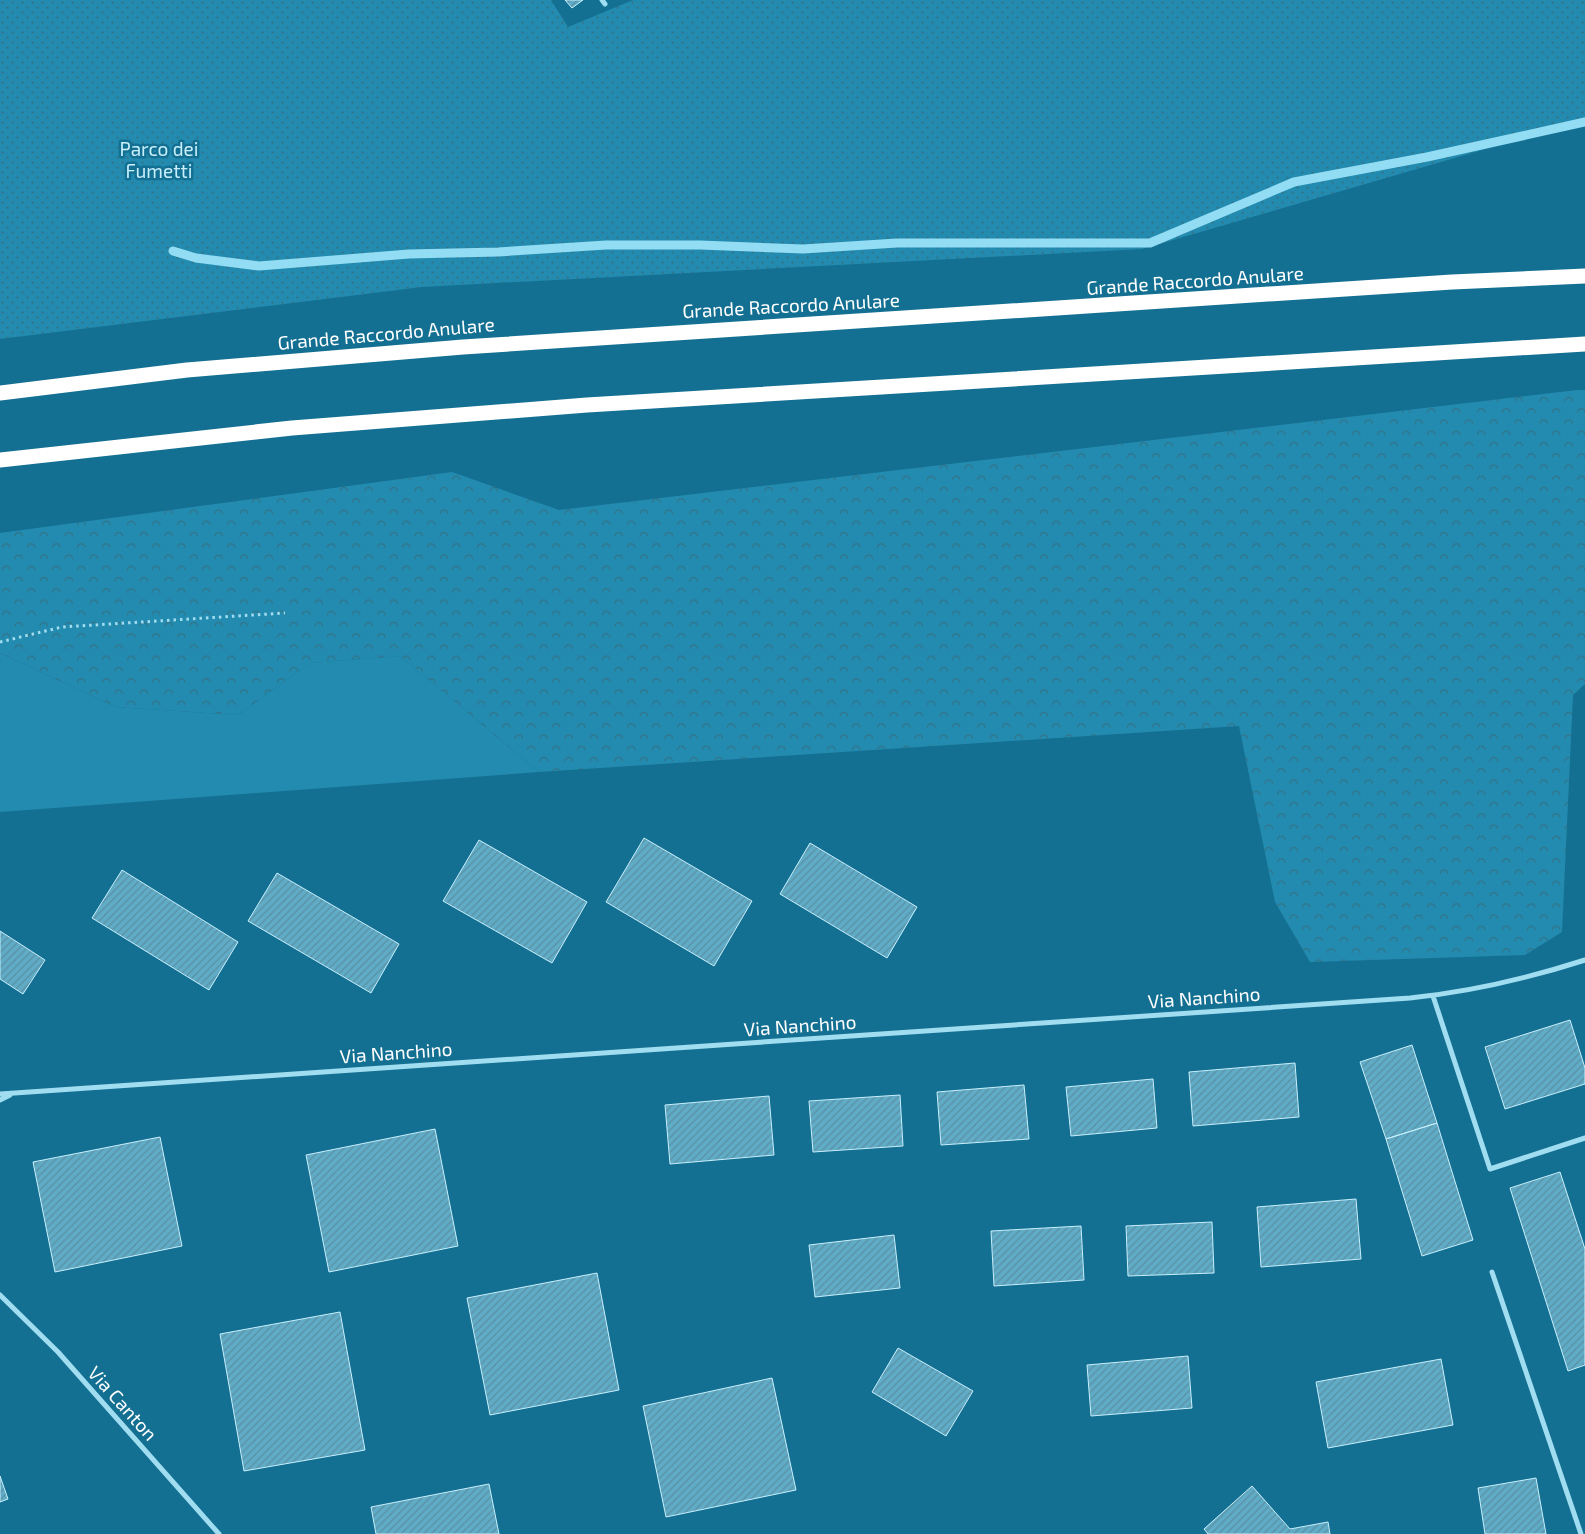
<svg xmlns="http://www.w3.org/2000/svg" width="1585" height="1534" font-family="'Exo 2',sans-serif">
<defs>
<pattern id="forest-crowns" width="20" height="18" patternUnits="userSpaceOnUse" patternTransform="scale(1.25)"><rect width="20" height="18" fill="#238baf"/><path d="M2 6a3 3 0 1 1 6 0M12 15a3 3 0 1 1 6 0" fill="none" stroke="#337287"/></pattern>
<pattern id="park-dots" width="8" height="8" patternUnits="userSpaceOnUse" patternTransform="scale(1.25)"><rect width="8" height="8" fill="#238baf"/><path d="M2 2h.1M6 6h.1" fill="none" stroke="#337287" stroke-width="1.8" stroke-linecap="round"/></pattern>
<pattern id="building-hatch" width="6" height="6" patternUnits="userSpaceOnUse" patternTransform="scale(1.25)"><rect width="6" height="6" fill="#60acc7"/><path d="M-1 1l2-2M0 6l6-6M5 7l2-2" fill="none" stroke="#5a8fa2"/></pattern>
</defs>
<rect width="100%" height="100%" fill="#147092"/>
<path fill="#238baf" d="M 0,653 L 116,707 L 238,715 L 310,663 L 400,656 L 539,772 L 0,812 Z"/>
<path fill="url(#forest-crowns)" d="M 1577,390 L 1585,390 L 1585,684 L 1573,695 L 1562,932 L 1525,955 L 1310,962 L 1275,902 L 1239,726 L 539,772 L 400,656 L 310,663 L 238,715 L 116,707 L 0,653 L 0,533 L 452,472 L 559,510 Z"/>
<path fill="url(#park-dots)" d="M 0,0 L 551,0 L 568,27 L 633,0 L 1585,0 L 1585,120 L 1142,249 L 422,287 L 0,339 Z"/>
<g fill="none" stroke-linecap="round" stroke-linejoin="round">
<path stroke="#93ddf4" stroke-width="9" d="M 173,251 L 196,258 L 259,266 L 409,254 L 498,252 L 606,245 L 700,245 L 803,249 L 897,243 L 1150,243 L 1294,182 L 1427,157 L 1585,122"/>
</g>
<path fill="url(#building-hatch)" stroke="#c8effc" d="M 565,0 L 583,0 L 572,8 Z
M 644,838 L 752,901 L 714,966 L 606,902 Z
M 479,840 L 587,902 L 552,963 L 443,901 Z
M 810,843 L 917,907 L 887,958 L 780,894 Z
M 122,870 L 238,942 L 209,990 L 92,918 Z
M 277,873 L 399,944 L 371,993 L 248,921 Z
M 0,931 L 45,960 L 23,994 L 0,979 Z
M 1570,1020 L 1585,1068 L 1585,1084 L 1505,1109 L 1485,1047 Z
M 1412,1045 L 1437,1123 L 1386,1139 L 1360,1062 Z
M 1295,1063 L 1299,1117 L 1193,1126 L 1189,1072 Z
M 1153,1079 L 1157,1128 L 1071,1136 L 1066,1087 Z
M 1024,1085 L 1029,1139 L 941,1145 L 937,1092 Z
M 900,1095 L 903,1146 L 813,1152 L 809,1101 Z
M 769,1096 L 774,1155 L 670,1164 L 665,1105 Z
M 1437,1123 L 1473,1240 L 1422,1256 L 1386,1139 Z
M 435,1129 L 458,1246 L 329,1272 L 306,1155 Z
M 160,1137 L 182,1246 L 55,1272 L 33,1162 Z
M 1560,1172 L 1585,1249 L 1585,1365 L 1568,1371 L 1510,1188 Z
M 1356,1199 L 1361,1259 L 1261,1267 L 1257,1207 Z
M 1212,1222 L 1214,1273 L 1128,1276 L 1126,1226 Z
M 1081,1226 L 1084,1280 L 994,1286 L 991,1231 Z
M 894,1235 L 900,1288 L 815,1297 L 809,1245 Z
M 597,1273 L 619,1390 L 490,1415 L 467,1298 Z
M 340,1312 L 365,1450 L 244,1471 L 220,1334 Z
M 898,1348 L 973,1391 L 946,1436 L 872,1392 Z
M 1188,1356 L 1192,1408 L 1091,1416 L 1087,1365 Z
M 1441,1359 L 1453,1425 L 1328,1448 L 1316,1382 Z
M 772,1378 L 796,1490 L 666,1517 L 643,1406 Z
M 0,1476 L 8,1499 L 0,1502 Z
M 1536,1478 L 1546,1534 L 1485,1534 L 1478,1488 Z
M 489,1484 L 499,1534 L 376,1534 L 371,1507 Z
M 1252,1486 L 1290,1529 L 1328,1522 L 1330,1534 L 1208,1534 L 1204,1529 Z"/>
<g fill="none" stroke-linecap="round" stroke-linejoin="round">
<path stroke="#a1ddf1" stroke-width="3" stroke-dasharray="2.5 4" stroke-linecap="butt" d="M 0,642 L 62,627 L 285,613"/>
<path stroke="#a1ddf1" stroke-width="5" d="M 602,0 L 605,4
M 1433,996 L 1490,1169 L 1585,1138
M 0,1094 L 1410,998 C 1469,992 1529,978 1585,960
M 0,1100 L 10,1095
M 1492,1272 L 1581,1534
M 0,1295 L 58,1352 L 219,1534"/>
<path stroke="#fff" stroke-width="15" d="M 0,393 L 187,370 L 463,347 L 1452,282 L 1585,276
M 0,460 L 292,428 L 587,405 L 1585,344"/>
</g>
<g text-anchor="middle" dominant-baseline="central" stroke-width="5" stroke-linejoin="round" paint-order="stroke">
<g font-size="19" fill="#c8effc" stroke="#147092">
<text x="159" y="148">Parco dei<tspan x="159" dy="22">Fumetti</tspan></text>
</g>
<g font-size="19" fill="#fff" stroke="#147092">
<text transform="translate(1195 280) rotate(-4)">Grande Raccordo Anulare</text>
<text transform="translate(791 305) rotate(-3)">Grande Raccordo Anulare</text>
<text transform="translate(386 333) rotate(-5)">Grande Raccordo Anulare</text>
<text transform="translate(1204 997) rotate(-4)">Via Nanchino</text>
<text transform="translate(800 1025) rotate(-4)">Via Nanchino</text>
<text transform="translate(396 1052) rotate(-4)">Via Nanchino</text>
<text transform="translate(123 1403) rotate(48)">Via Canton</text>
</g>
</g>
</svg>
